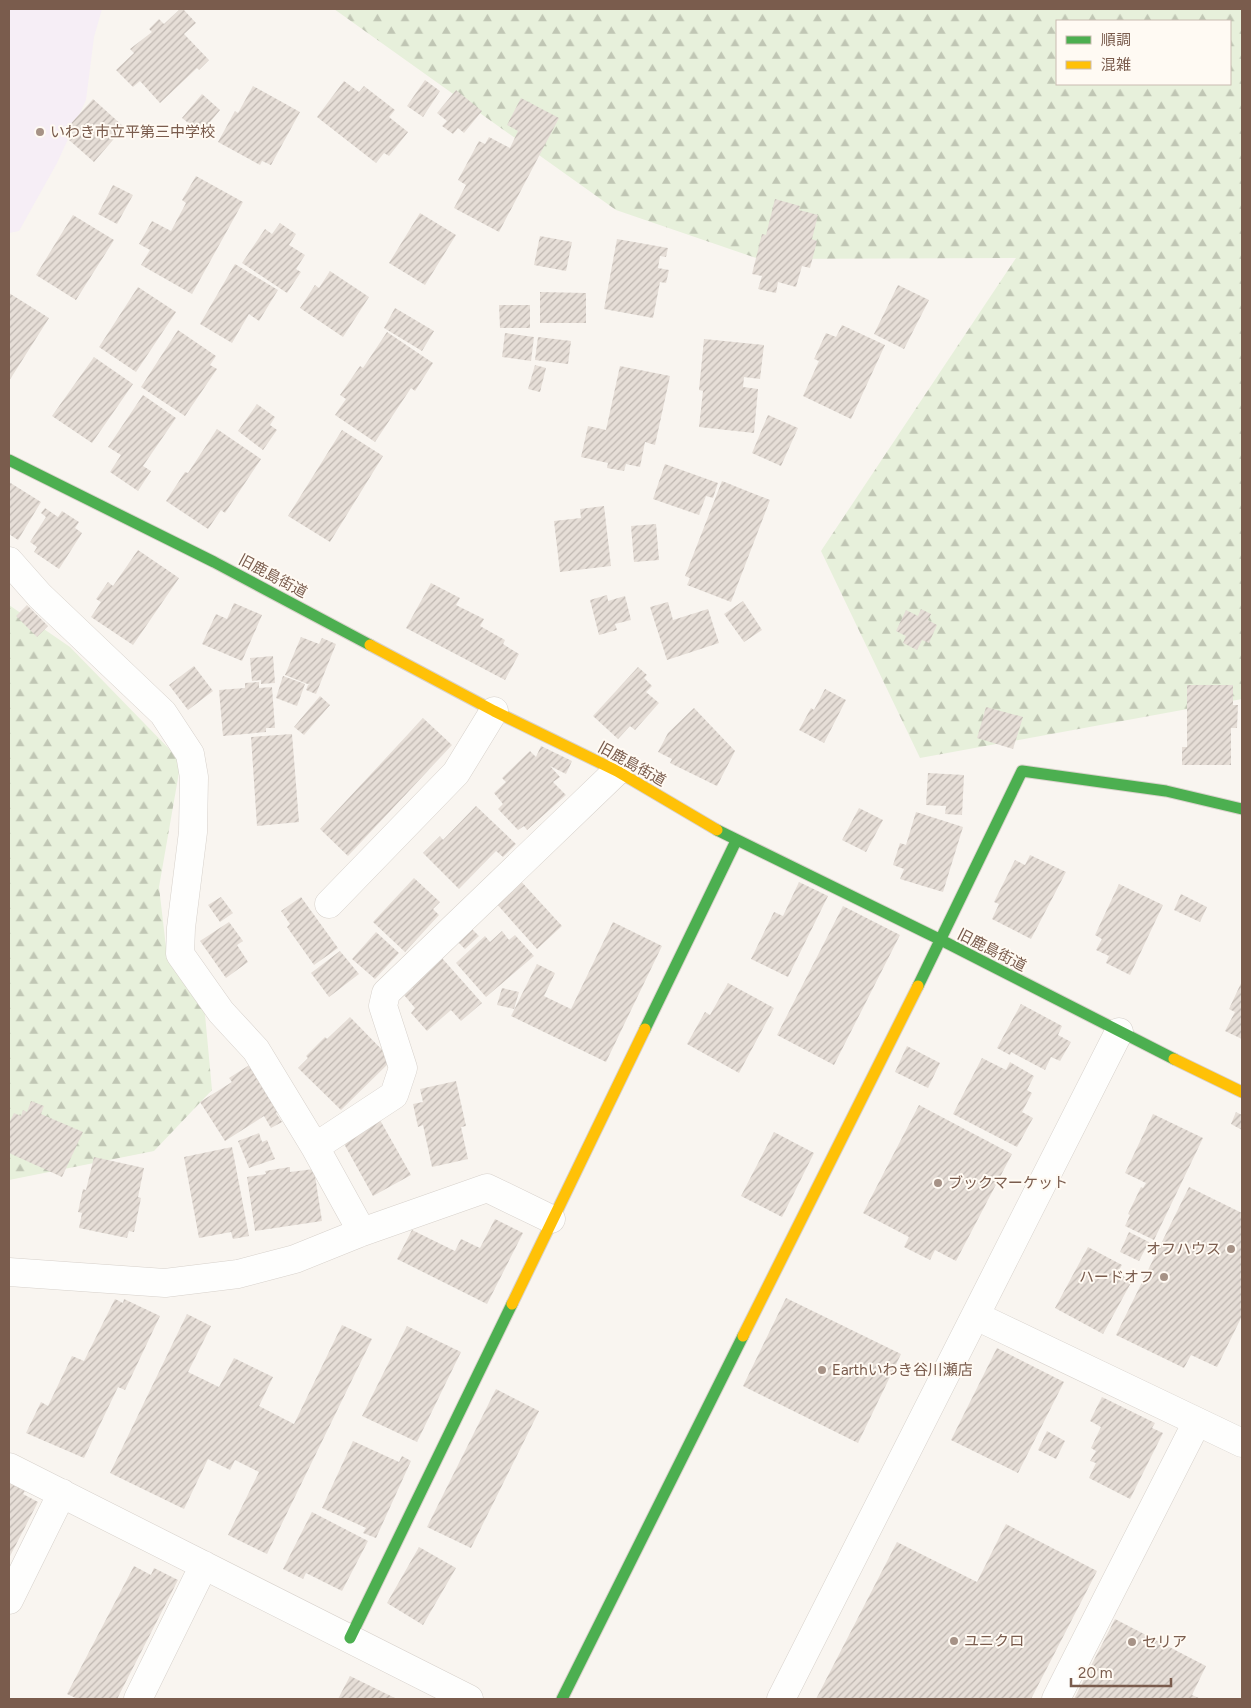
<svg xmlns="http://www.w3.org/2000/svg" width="1251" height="1708" font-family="Figtree,'Noto Sans JP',sans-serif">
<defs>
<pattern id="forest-firs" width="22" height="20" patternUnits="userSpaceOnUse" patternTransform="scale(1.25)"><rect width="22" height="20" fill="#e7f0db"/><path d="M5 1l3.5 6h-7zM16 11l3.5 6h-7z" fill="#c0c6b4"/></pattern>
<pattern id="building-hatch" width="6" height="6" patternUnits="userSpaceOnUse" patternTransform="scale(1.25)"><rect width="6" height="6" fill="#e6ded7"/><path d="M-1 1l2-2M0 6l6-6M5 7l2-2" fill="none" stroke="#bfb7b1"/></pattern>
</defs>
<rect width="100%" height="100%" fill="#f9f5f0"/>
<path fill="#f6eef6" d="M 9,9 L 102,9 L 94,37 L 86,100 L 57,163 L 19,231 L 9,233 Z"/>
<path fill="url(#forest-firs)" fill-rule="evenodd" d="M 334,9 L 1242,9 L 1242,699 L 920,758 L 821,551 L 1016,258 L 759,259 L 616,210 ZM 1057,21 L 1230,21 L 1230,84 L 1057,84 Z
M 9,605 L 70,647 L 181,761 L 159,887 L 166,947 L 203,993 L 212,1090 L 154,1151 L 9,1180 Z"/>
<path fill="url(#building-hatch)" d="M 180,9 L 183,9 L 196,23 L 184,34 L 209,60 L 199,70 L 197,68 L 160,103 L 140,81 L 133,87 L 116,70 L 134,53 L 130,49 L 152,32 L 149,29 L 159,19 L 164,24 Z
M 425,80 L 440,91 L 423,117 L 407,106 Z
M 344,81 L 359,92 L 364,86 L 395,110 L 389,117 L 408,132 L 389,156 L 384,153 L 376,163 L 317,117 Z
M 253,86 L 300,112 L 271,165 L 262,161 L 260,165 L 218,142 L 235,111 L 238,113 Z
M 456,90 L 482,111 L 464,133 L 458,128 L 453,134 L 442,126 L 447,121 L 437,113 Z
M 202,94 L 220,110 L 201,133 L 182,118 Z
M 521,98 L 559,118 L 499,232 L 454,208 L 466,185 L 458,180 L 479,141 L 485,144 L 489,137 L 510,148 L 518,131 L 507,125 Z
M 93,99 L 124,127 L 94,162 L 69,140 L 73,136 L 66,129 Z
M 196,176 L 243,202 L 192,294 L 141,265 L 150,250 L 139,244 L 152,221 L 171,231 L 186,203 L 182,200 Z
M 113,185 L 133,195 L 117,224 L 98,214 Z
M 775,199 L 800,206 L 799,210 L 818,215 L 812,239 L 817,241 L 810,268 L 802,266 L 796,287 L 778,282 L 776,293 L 758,289 L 762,276 L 752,274 L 762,234 L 766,235 Z
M 420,213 L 456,235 L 425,285 L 389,263 Z
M 73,215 L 114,240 L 76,300 L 36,275 Z
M 280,223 L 296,234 L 289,245 L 305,255 L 296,269 L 301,272 L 287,293 L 242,263 L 265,229 L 272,234 Z
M 540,236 L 572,242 L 566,271 L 534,265 Z
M 617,239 L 668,248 L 666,257 L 660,256 L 658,268 L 669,270 L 666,283 L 660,282 L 653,318 L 604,309 Z
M 235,264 L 278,290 L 259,321 L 249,314 L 232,343 L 200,324 Z
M 330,271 L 369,297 L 343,337 L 300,308 L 315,285 L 319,288 Z
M 898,285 L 929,300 L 904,349 L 874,334 Z
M 138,287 L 176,312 L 136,372 L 99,347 Z
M 540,292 L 586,293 L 586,323 L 540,323 Z
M 9,293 L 49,318 L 9,381 Z
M 499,305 L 530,305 L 530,328 L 500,328 Z
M 395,308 L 434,331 L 422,351 L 384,328 Z
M 842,325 L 885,345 L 851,419 L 803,396 L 819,361 L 814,359 L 826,333 L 836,337 Z
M 178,330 L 216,356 L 210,365 L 217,369 L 185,416 L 141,387 Z
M 387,332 L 433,363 L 415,391 L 411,388 L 375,442 L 335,415 L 346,399 L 340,395 L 360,366 L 363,368 Z
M 505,333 L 534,337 L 531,361 L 502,357 Z
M 538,337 L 571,341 L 568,364 L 535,360 Z
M 704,339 L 764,345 L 760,379 L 744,377 L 743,387 L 758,389 L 754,433 L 699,427 L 703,391 L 699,390 Z
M 94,357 L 133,384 L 92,443 L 52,416 Z
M 535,365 L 546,368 L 540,392 L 528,389 Z
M 620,366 L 670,376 L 655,445 L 645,442 L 640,467 L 626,464 L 624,471 L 607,468 L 608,463 L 581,457 L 588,426 L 606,430 Z
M 143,395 L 176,418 L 143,466 L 151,471 L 138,491 L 110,472 L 121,455 L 108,447 Z
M 257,404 L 275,417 L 270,425 L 277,430 L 263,450 L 238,431 Z
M 768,415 L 798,428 L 781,466 L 752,453 Z
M 217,429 L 261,459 L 225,513 L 221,510 L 208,529 L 166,501 L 185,472 L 188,473 Z
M 342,430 L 383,456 L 330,542 L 288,516 Z
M 665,464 L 718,483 L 713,498 L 706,496 L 699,515 L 653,499 Z
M 722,481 L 770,500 L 731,602 L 687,585 L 690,578 L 685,576 Z
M 9,482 L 41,502 L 18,540 L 9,534 Z
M 604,506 L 611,566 L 560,572 L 554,521 L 581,518 L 580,509 Z
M 45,508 L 58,517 L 62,511 L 79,522 L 75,528 L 82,533 L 59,569 L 34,552 L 37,547 L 30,542 L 46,517 L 41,513 Z
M 656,524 L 659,560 L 634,562 L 631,526 Z
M 138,550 L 179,578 L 133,645 L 91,617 L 101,602 L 96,599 L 108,582 L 113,586 Z
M 431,583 L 460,598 L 456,605 L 484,619 L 480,626 L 505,640 L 503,644 L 519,654 L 505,680 L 406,628 Z
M 607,595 L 608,601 L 625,596 L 631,620 L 615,624 L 617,630 L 599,635 L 590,600 Z
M 743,601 L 762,630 L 744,642 L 724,614 Z
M 668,602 L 673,620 L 708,609 L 719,643 L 667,660 L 650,607 Z
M 234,603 L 262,615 L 242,661 L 202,644 L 216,614 L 227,619 Z
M 27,605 L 48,626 L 37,637 L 16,616 Z
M 921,609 L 931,614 L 928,620 L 937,625 L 929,643 L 922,640 L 917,650 L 903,643 L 906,636 L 896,631 L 906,610 L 918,616 Z
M 301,637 L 319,644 L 322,638 L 336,644 L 316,694 L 306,690 L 308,685 L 310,685 L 285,675 Z
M 273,656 L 275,683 L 261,684 L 261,680 L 252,681 L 250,658 Z
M 194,666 L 213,691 L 188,710 L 169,685 Z
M 638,667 L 647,675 L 644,678 L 652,686 L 646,692 L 659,703 L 635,730 L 630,726 L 618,739 L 593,716 Z
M 283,676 L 305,684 L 297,706 L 276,698 Z
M 259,682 L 259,688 L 272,687 L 275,728 L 266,728 L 266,732 L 223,736 L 219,690 L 245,688 L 245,683 Z
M 1187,685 L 1233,685 L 1233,705 L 1238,705 L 1237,728 L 1231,728 L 1231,765 L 1182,765 L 1182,747 L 1187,747 Z
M 825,689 L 846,700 L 824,743 L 799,730 L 811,708 L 814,710 Z
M 320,696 L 330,705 L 304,735 L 294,727 Z
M 986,707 L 1023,717 L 1013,749 L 977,738 Z
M 694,708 L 735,751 L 717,786 L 670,763 L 672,759 L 658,752 L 668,733 Z
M 423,718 L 452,745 L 348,856 L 320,829 Z
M 292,734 L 299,822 L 257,826 L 251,737 Z
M 541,746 L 572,761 L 566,774 L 550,766 L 560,777 L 553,782 L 566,795 L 527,830 L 524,826 L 518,830 L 498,809 L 503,804 L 494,793 L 506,782 L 502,778 L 530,751 L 536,757 Z
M 928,773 L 964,775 L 962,815 L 945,814 L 946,806 L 926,805 Z
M 476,806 L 516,844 L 503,857 L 496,851 L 459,889 L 423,853 L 440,836 L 443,840 Z
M 859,808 L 883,820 L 866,852 L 842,840 Z
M 916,812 L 963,827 L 943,892 L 900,879 L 904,869 L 893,865 L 900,843 L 906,845 Z
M 1030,855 L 1066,872 L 1031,939 L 992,919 L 999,904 L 994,902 L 1015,860 L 1025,865 Z
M 414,878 L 440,902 L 433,909 L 439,915 L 405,952 L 373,922 Z
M 518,878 L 562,926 L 537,949 L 494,901 Z
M 799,882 L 828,896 L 788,977 L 751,959 L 774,912 L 783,916 Z
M 1119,884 L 1163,905 L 1130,975 L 1106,963 L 1109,956 L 1096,950 L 1102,939 L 1095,935 Z
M 1181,894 L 1207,907 L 1200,922 L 1174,910 Z
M 221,897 L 233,913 L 220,922 L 208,905 Z
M 301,897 L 338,948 L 314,965 L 287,927 L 290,924 L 281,911 Z
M 843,906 L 900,935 L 834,1065 L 777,1035 Z
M 229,922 L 243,941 L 237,945 L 248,962 L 226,978 L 200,941 Z
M 613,922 L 662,946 L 606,1062 L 511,1016 L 537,964 L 555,973 L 544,996 L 571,1009 Z
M 470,927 L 479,936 L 465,949 L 456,940 Z
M 502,931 L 509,940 L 515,935 L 534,956 L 486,997 L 456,963 L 485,936 L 490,942 Z
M 376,932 L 399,953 L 375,979 L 352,959 Z
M 340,951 L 359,974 L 329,997 L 311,973 Z
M 441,957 L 482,1003 L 461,1021 L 451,1010 L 427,1031 L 411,1013 L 415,1008 L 404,995 L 413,988 L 409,984 Z
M 1242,981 L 1242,1039 L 1225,1031 L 1235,1012 L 1229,1009 Z
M 728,983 L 774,1008 L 739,1073 L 687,1044 L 705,1012 L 710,1015 Z
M 502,988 L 519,992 L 514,1009 L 497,1005 Z
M 1021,1004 L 1062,1026 L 1058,1035 L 1071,1042 L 1060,1061 L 1051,1057 L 1045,1070 L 1011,1052 L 1010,1055 L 997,1048 Z
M 350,1017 L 392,1060 L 341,1110 L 298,1068 L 308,1058 L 306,1056 L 325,1037 L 327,1039 Z
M 907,1046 L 940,1063 L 928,1088 L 895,1072 Z
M 982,1058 L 1006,1070 L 1010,1062 L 1034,1076 L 1027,1090 L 1032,1093 L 1022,1112 L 1033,1118 L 1017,1147 L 953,1114 Z
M 251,1064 L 282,1109 L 276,1113 L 282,1122 L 271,1128 L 264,1116 L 225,1141 L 200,1102 L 232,1082 L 229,1078 Z
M 456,1081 L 466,1126 L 461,1127 L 468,1159 L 432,1167 L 423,1125 L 418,1127 L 413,1104 L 423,1102 L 420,1089 Z
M 31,1101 L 44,1106 L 41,1114 L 83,1132 L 62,1177 L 9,1153 L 9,1123 L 14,1113 L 21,1116 L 23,1110 L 27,1112 Z
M 919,1105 L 1012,1154 L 956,1261 L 935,1250 L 930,1260 L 904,1247 L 909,1237 L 863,1213 Z
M 1236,1112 L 1242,1115 L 1242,1130 L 1231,1124 Z
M 1153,1114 L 1203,1138 L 1154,1240 L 1125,1226 L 1130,1215 L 1128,1214 L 1141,1187 L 1143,1188 L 1146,1183 L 1125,1173 Z
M 380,1120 L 411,1175 L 373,1196 L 343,1142 Z
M 774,1132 L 814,1153 L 782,1217 L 741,1196 Z
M 259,1133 L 262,1142 L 267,1140 L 275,1159 L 249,1168 L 238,1141 Z
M 232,1147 L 249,1236 L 233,1239 L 231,1232 L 199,1238 L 184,1157 Z
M 94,1157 L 144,1168 L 138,1197 L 141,1198 L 134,1232 L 129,1231 L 127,1238 L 79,1228 L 82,1213 L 78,1212 L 83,1189 L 86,1190 Z
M 290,1167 L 290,1172 L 314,1169 L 322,1221 L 255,1231 L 247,1177 L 266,1174 L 265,1171 Z
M 1189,1187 L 1242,1213 L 1242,1316 L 1217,1367 L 1191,1355 L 1184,1368 L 1116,1335 Z
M 495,1219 L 523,1233 L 487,1304 L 397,1259 L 412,1230 L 455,1251 L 461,1239 L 480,1248 Z
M 1129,1232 L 1149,1242 L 1139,1261 L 1120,1252 Z
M 1088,1247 L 1122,1265 L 1117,1273 L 1132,1281 L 1103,1334 L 1055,1308 Z
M 786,1298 L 901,1354 L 858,1443 L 743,1386 Z
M 115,1299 L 123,1303 L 124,1299 L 160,1316 L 125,1390 L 118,1387 L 84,1458 L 26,1433 L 41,1402 L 48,1406 L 72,1356 L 84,1361 Z
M 187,1314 L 211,1326 L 188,1372 L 219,1387 L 234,1358 L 273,1377 L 259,1406 L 294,1424 L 342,1325 L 372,1339 L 267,1554 L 228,1535 L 259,1472 L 235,1460 L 230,1470 L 208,1459 L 184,1509 L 110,1473 Z
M 407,1326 L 461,1352 L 417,1442 L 362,1416 Z
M 997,1348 L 1064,1382 L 1018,1473 L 951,1440 Z
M 496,1389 L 539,1411 L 471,1548 L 427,1527 Z
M 1102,1397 L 1155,1423 L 1152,1428 L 1163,1433 L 1130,1499 L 1089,1478 L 1096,1463 L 1090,1461 L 1096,1451 L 1091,1448 L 1101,1427 L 1090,1421 Z
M 1047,1431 L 1065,1441 L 1056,1459 L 1038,1450 Z
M 353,1441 L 399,1462 L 402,1456 L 411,1461 L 376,1538 L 363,1533 L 366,1528 L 322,1508 Z
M 9,1476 L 28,1486 L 23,1494 L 38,1502 L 9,1558 Z
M 312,1512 L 368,1541 L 342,1591 L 306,1573 L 303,1579 L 283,1569 Z
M 1006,1524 L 1097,1571 L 1031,1699 L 816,1699 L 897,1542 L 977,1582 Z
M 419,1547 L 456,1568 L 423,1625 L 387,1603 Z
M 134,1566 L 151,1575 L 154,1568 L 178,1580 L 117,1699 L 78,1699 L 67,1694 Z
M 1115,1619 L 1206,1666 L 1192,1695 L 1201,1699 L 1074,1699 Z
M 350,1676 L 397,1699 L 338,1699 Z"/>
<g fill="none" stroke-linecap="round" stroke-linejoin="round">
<defs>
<path id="street" d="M 9,561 L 40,596 L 163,713 L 190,754 L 194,777 L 193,832 L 181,928 L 180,954 L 221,1012 L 256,1050 L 315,1147 L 362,1232
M 329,904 L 456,773 L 494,711
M 315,1147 L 394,1095 L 403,1068 L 383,1006 L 386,993 L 617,771
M 9,1272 L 165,1283 L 238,1274 L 295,1259 L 362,1232 L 487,1188 L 551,1219
M 976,1316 L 1242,1443
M 9,1467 L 469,1699
M 9,1600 L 62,1493
M 138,1699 L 204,1565
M 781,1699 L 1119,1032
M 1056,1699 L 1197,1422"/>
<path id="fast" d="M 9,460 L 214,562 L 370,645
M 717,830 L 941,940 L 1174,1059
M 918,986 L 1022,771 L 1166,791 L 1242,809
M 645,1029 L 736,841
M 350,1638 L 512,1304
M 562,1699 L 743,1336"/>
<path id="slow" d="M 370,645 L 494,711 L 617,771 L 717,830
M 1174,1059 L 1242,1092
M 512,1304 L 645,1029
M 743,1336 L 918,986"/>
</defs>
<use href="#street" stroke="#d7d1cb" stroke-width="29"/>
<use href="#fast" stroke="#d9d2cb" stroke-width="13"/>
<use href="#slow" stroke="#d9d2cb" stroke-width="13"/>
<use href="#street" stroke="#fefefd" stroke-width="28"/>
<use href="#fast" stroke="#4caf50" stroke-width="11"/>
<use href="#slow" stroke="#ffc107" stroke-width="11"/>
</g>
<g fill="#a69286" stroke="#fffaf3" stroke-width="2">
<circle cx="40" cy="132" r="5"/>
<circle cx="938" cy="1183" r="5"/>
<circle cx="1231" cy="1249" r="5"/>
<circle cx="1164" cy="1277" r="5"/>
<circle cx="822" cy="1370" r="5"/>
<circle cx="954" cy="1641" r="5"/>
<circle cx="1132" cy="1642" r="5"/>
</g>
<g text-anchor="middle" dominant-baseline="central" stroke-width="4" stroke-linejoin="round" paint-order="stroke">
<g font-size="15" fill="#7a5c4d" stroke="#fffaf3" text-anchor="start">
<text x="50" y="132">いわき市立平第三中学校</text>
<text x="948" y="1183">ブックマーケット</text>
<text x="1221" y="1249" text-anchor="end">オフハウス</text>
<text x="1154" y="1277" text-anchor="end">ハードオフ</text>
<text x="832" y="1370">Earthいわき谷川瀬店</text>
<text x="964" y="1641">ユニクロ</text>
<text x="1142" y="1642">セリア</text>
</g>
<g font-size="15" fill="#7a5c4d" stroke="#fffaf3">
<text transform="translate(273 576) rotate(28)">旧鹿島街道</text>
<text transform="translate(632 764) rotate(29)">旧鹿島街道</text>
<text transform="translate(992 950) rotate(27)">旧鹿島街道</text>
</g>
</g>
<rect width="1251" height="1708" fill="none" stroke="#7a5c4d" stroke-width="20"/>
<rect x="1056" y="20" width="175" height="65" fill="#fffaf3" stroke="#cabbb1"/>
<rect x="1066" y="36" width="25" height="8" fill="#4caf50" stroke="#cabbb1"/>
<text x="1101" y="45" font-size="15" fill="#7a5c4d">順調</text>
<rect x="1066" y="61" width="25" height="8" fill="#ffc107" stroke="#cabbb1"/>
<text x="1101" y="70" font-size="15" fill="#7a5c4d">混雑</text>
<path d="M1071 1678v8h100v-8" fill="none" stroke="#7a5c4d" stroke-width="2.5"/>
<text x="1078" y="1678" font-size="15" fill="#7a5c4d" stroke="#fffaf3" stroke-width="4" paint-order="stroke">20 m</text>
</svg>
